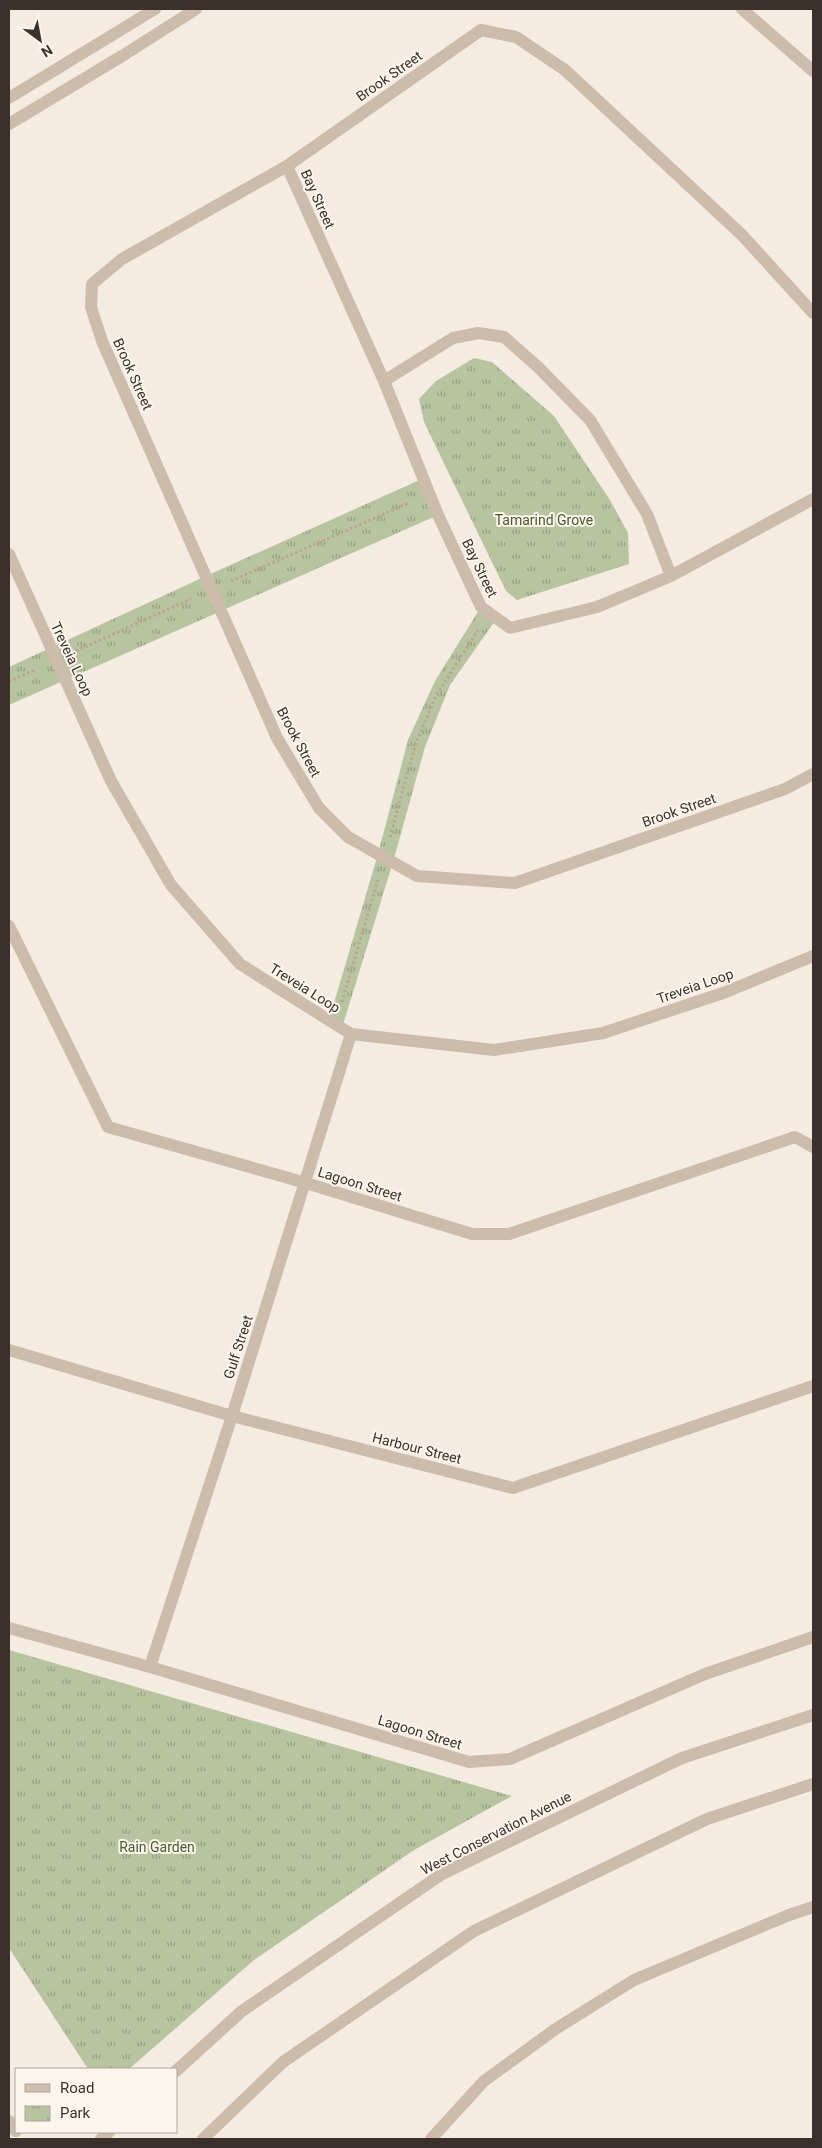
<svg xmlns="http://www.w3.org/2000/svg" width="822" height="2148" font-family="Roboto,sans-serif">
<defs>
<pattern id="park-tufts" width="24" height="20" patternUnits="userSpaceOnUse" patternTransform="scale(1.25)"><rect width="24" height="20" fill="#b8c4a0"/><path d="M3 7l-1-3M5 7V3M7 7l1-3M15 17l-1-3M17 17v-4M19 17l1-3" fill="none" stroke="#97a083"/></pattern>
</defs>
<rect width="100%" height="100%" fill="#f4ebe1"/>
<path fill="url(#park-tufts)" d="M 474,358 L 492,362 L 554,416 L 610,500 L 628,533 L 629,564 L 517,600 L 506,591 L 424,422 L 419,399 L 436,381 Z
M 424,478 L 438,515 L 9,705 L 9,667 L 206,576 Z
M 481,607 L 497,618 L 450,685 L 425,747 L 393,862 L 342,1028 L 329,1020 L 378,854 L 408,740 L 435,681 Z
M 9,1650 L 512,1796 L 414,1850 L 254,1960 L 129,2069 L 88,2069 L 9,1948 Z"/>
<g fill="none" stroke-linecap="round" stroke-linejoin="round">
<path stroke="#b9a596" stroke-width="3" stroke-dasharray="2.5 2.5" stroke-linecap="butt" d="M 231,581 L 409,503
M 76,651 L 191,599
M 9,682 L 36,669
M 390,837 L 416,743 L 436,696 L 478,630
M 342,1002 L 378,879"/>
<path stroke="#cdbbac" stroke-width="12" d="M 742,9 L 813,71
M 9,98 L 155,9
M 9,124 L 122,56 L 196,9
M 287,166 L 384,381 L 438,515 L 481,607 L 510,628 L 597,607 L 671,576 L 813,499
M 813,313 L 742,235 L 565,70 L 516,37 L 481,30 L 287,166 L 122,259 L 92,284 L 91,307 L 102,341 L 277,738 L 319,808 L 348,837 L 417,876 L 515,883 L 785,789 L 813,774
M 384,381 L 453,338 L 478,333 L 504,337 L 538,367 L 590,420 L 647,514 L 671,576
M 9,554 L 111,781 L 171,885 L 240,964 L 351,1034 L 494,1050 L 603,1033 L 726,992 L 813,956
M 9,926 L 108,1127 L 306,1183 L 472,1234 L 509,1234 L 795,1137 L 813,1147
M 9,1350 L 232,1416 L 513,1488 L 813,1386
M 9,1628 L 150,1667 L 469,1762 L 510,1759 L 705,1674 L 813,1637
M 150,1667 L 232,1416 L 351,1034
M 176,2071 L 242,2011 L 442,1874 L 682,1758 L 813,1715
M 9,2121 L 16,2131
M 101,2139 L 109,2132
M 203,2139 L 283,2062 L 474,1931 L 707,1819 L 813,1784
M 431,2139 L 484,2081 L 557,2028 L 634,1980 L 789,1915 L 813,1907"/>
</g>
<g text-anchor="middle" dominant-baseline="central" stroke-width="4" stroke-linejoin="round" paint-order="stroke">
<g font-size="14" fill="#3b302b" stroke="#fbf5ee">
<text transform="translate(389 76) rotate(-35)">Brook Street</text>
<text transform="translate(318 199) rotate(66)">Bay Street</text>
<text transform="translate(133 374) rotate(66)">Brook Street</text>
<text transform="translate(480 568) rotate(64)">Bay Street</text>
<text transform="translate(72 659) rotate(65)">Treveia Loop</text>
<text transform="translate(299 742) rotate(62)">Brook Street</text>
<text transform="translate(679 810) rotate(-19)">Brook Street</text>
<text transform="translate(695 986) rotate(-19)">Treveia Loop</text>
<text transform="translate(305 988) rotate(32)">Treveia Loop</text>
<text transform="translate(360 1184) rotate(17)">Lagoon Street</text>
<text transform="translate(238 1347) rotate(-72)">Gulf Street</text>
<text transform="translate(417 1448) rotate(14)">Harbour Street</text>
<text transform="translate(420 1732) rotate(17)">Lagoon Street</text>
<text transform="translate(496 1833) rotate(-27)">West Conservation Avenue</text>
</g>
<g font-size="14" fill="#4a5a2e" stroke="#fbf5ee">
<text x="544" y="520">Tamarind Grove</text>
<text x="157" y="1847">Rain Garden</text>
</g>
</g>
<rect width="822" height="2148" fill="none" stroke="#3b302b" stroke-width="20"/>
<rect x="15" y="2068" width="162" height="65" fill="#fbf5ee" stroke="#aea6a0"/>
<rect x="25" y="2084" width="25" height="8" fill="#cdbbac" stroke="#aea6a0"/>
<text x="60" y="2093" font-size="15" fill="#3b302b">Road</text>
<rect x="25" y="2106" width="25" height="15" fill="url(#park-tufts)" stroke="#aea6a0"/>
<text x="60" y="2118" font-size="15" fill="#3b302b">Park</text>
<g transform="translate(40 40) rotate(148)" stroke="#fbf5ee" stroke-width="4" paint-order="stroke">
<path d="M0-4L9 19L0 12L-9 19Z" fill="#3b302b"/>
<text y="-8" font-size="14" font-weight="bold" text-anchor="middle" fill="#3b302b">N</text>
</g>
</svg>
